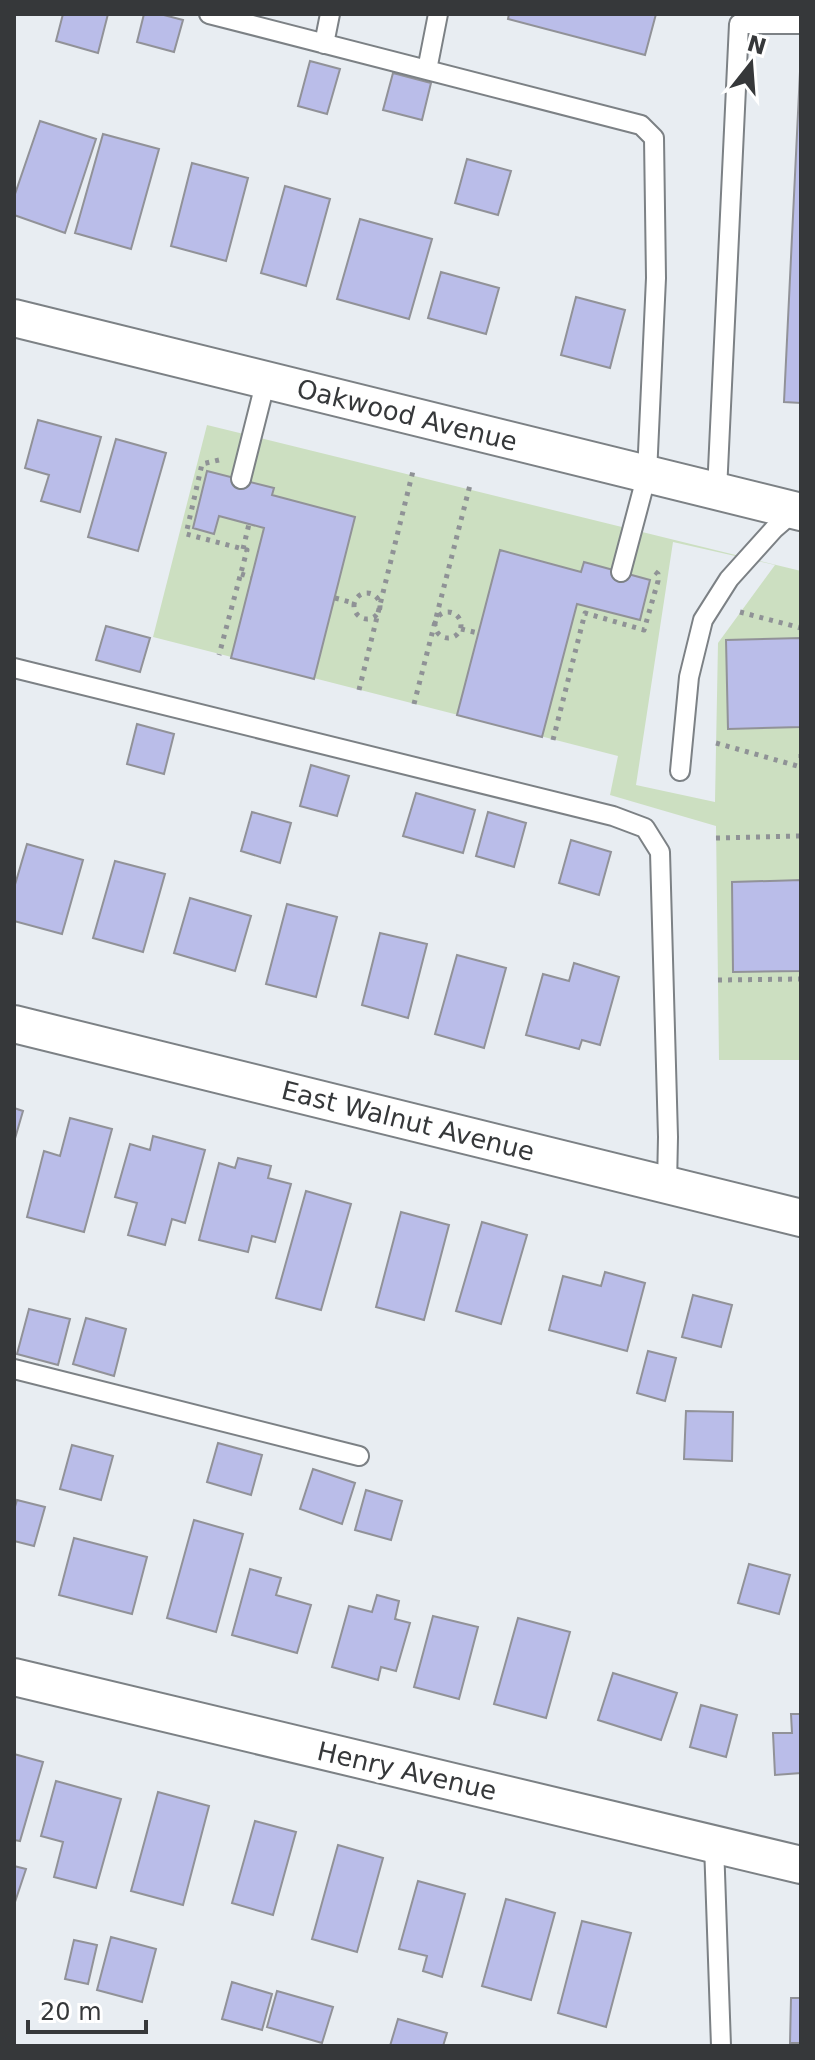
<svg xmlns="http://www.w3.org/2000/svg" width="815" height="2060" font-family="'DejaVu Sans',sans-serif">
<rect width="100%" height="100%" fill="#e8edf2"/>
<path fill="#ccdfc1" fill-rule="evenodd" d="M 207,425 L 801,571 L 801,1060 L 719,1060 L 716,826 L 610,795 L 618,756 L 153,637 ZM 673,542 L 775,565 L 718,643 L 715,802 L 636,785 Z"/>
<path fill="#babde9" stroke="#919298" stroke-width="2" d="M 63,14 L 108,14 L 98,53 L 56,41 Z
M 144,14 L 160,14 L 183,20 L 174,52 L 137,42 Z
M 509,14 L 656,14 L 645,55 L 508,19 Z
M 801,51 L 801,403 L 784,402 Z
M 310,61 L 340,69 L 327,114 L 298,106 Z
M 393,73 L 431,83 L 422,120 L 383,110 Z
M 40,121 L 96,139 L 65,233 L 14,215 L 14,197 Z
M 103,134 L 159,149 L 131,249 L 75,233 Z
M 467,159 L 511,171 L 498,215 L 455,203 Z
M 192,163 L 248,178 L 226,261 L 171,246 Z
M 285,186 L 330,199 L 306,286 L 261,273 Z
M 360,219 L 432,239 L 409,319 L 337,299 Z
M 441,272 L 499,288 L 486,334 L 428,318 Z
M 576,297 L 625,310 L 610,368 L 561,355 Z
M 38,420 L 101,437 L 80,512 L 41,501 L 49,475 L 25,468 Z
M 116,439 L 166,453 L 138,551 L 88,537 Z
M 207,471 L 274,488 L 272,495 L 355,517 L 314,679 L 231,658 L 264,528 L 219,516 L 214,534 L 193,528 Z
M 500,550 L 581,572 L 584,562 L 650,580 L 640,620 L 577,604 L 542,737 L 457,715 Z
M 106,626 L 150,638 L 140,672 L 96,660 Z
M 801,638 L 801,727 L 728,729 L 726,640 Z
M 137,724 L 174,734 L 164,774 L 127,764 Z
M 311,765 L 349,776 L 337,816 L 300,806 Z
M 416,793 L 475,810 L 463,853 L 403,836 Z
M 252,812 L 291,823 L 280,863 L 241,851 Z
M 488,812 L 526,823 L 514,867 L 476,856 Z
M 571,840 L 611,852 L 599,895 L 559,883 Z
M 27,844 L 83,860 L 62,934 L 14,921 L 14,888 Z
M 115,861 L 165,874 L 143,952 L 93,938 Z
M 801,880 L 801,971 L 733,972 L 732,882 Z
M 190,898 L 251,916 L 235,971 L 174,953 Z
M 287,904 L 337,917 L 316,997 L 266,984 Z
M 380,933 L 427,944 L 408,1018 L 362,1005 Z
M 457,955 L 506,968 L 484,1048 L 435,1034 Z
M 574,963 L 619,977 L 600,1045 L 582,1040 L 579,1049 L 526,1035 L 543,974 L 569,981 Z
M 14,1108 L 23,1111 L 14,1142 Z
M 70,1118 L 112,1129 L 84,1232 L 27,1217 L 44,1151 L 60,1156 Z
M 153,1136 L 205,1150 L 185,1223 L 172,1219 L 165,1245 L 128,1235 L 137,1203 L 115,1197 L 130,1144 L 150,1150 Z
M 238,1158 L 271,1166 L 268,1178 L 291,1184 L 275,1242 L 252,1236 L 248,1252 L 199,1240 L 219,1163 L 235,1168 Z
M 306,1191 L 351,1204 L 321,1310 L 276,1298 Z
M 401,1212 L 449,1225 L 424,1320 L 376,1307 Z
M 482,1222 L 527,1235 L 501,1324 L 456,1311 Z
M 605,1272 L 645,1283 L 627,1351 L 549,1330 L 563,1276 L 601,1286 Z
M 693,1295 L 732,1305 L 721,1347 L 682,1337 Z
M 29,1309 L 70,1319 L 58,1365 L 17,1354 Z
M 86,1318 L 126,1329 L 114,1376 L 73,1364 Z
M 648,1351 L 676,1358 L 665,1401 L 637,1393 Z
M 686,1411 L 733,1412 L 732,1461 L 684,1459 Z
M 218,1443 L 262,1455 L 251,1495 L 207,1482 Z
M 72,1445 L 113,1456 L 101,1500 L 60,1489 Z
M 313,1469 L 355,1483 L 342,1524 L 300,1509 Z
M 366,1490 L 402,1501 L 391,1540 L 355,1530 Z
M 17,1500 L 45,1507 L 34,1546 L 14,1541 L 14,1510 Z
M 194,1520 L 243,1534 L 216,1632 L 167,1618 Z
M 74,1538 L 147,1557 L 132,1614 L 59,1595 Z
M 749,1564 L 790,1575 L 779,1614 L 738,1603 Z
M 250,1569 L 281,1578 L 276,1595 L 311,1605 L 297,1653 L 232,1635 Z
M 377,1595 L 399,1601 L 395,1619 L 410,1623 L 396,1671 L 381,1667 L 378,1680 L 332,1667 L 349,1606 L 372,1612 Z
M 433,1616 L 478,1627 L 459,1699 L 414,1687 Z
M 518,1618 L 570,1632 L 546,1718 L 494,1704 Z
M 613,1673 L 677,1693 L 661,1740 L 598,1720 Z
M 701,1705 L 737,1715 L 726,1757 L 690,1747 Z
M 791,1714 L 801,1714 L 801,1773 L 775,1775 L 773,1733 L 792,1733 Z
M 14,1754 L 43,1762 L 20,1841 L 14,1840 Z
M 56,1781 L 121,1799 L 96,1888 L 54,1877 L 63,1842 L 41,1836 Z
M 158,1792 L 209,1806 L 183,1905 L 131,1891 Z
M 255,1821 L 296,1832 L 273,1915 L 232,1903 Z
M 338,1845 L 383,1858 L 357,1952 L 312,1939 Z
M 14,1866 L 26,1869 L 14,1905 Z
M 418,1881 L 465,1894 L 442,1977 L 423,1971 L 427,1956 L 399,1949 Z
M 506,1899 L 555,1913 L 531,2000 L 482,1986 Z
M 582,1921 L 631,1933 L 606,2027 L 558,2013 Z
M 111,1937 L 156,1949 L 142,2002 L 97,1990 Z
M 74,1940 L 97,1945 L 88,1984 L 65,1979 Z
M 232,1982 L 272,1994 L 262,2030 L 222,2019 Z
M 277,1991 L 333,2007 L 322,2043 L 267,2027 Z
M 791,1998 L 801,1998 L 801,2043 L 790,2043 Z
M 398,2019 L 447,2033 L 443,2046 L 390,2046 Z"/>
<g fill="none" stroke-linecap="round" stroke-linejoin="round">
<defs>
<path id="service" d="M 209,14 L 641,125 L 654,138 L 656,278 L 647,474 L 621,572
M 324,44 L 330,14
M 427,70 L 438,14
M 241,479 L 266,380
M 717,491 L 739,24 L 801,24
M 14,668 L 613,816 L 645,828 L 660,852 L 668,1137 L 667,1185
M 680,771 L 689,677 L 703,620 L 729,579 L 774,529 L 796,510
M 14,1369 L 359,1456
M 714,1844 L 721,2046"/>
<path id="minor" d="M 14,318 L 801,512
M 14,1024 L 801,1218
M 14,1677 L 801,1865"/>
</defs>
<use href="#service" stroke="#7c8185" stroke-width="22"/>
<use href="#minor" stroke="#7c8185" stroke-width="40"/>
<path stroke="#8f9296" stroke-width="5" stroke-dasharray="4 6" stroke-linecap="butt" d="M 219,460 L 202,464 L 186,534 L 247,550 L 219,655
M 243,549 L 249,524
M 241,574 L 251,577
M354 606a13 13 0 1 1 26 0a13 13 0 1 1-26 0Z
M 335,598 L 354,603
M435 625a13 13 0 1 1 26 0a13 13 0 1 1-26 0Z
M 740,612 L 801,628
M 461,629 L 478,633
M 359,690 L 413,471
M 414,704 L 470,485
M 553,740 L 585,613 L 644,630 L 658,581 L 658,574 L 652,569
M 716,743 L 801,767
M 801,754 L 801,764
M 716,838 L 801,836
M 718,980 L 801,979"/>
<use href="#service" stroke="#fff" stroke-width="18"/>
<use href="#minor" stroke="#fff" stroke-width="36"/>
</g>
<g text-anchor="middle" dominant-baseline="central" stroke-width="7" stroke-linejoin="round" paint-order="stroke">
<g font-size="26" fill="#36383a" stroke="#fff">
<text transform="translate(407 415) rotate(14)">Oakwood Avenue</text>
<text transform="translate(408 1121) rotate(14)">East Walnut Avenue</text>
<text transform="translate(407 1771) rotate(13)">Henry Avenue</text>
</g>
</g>
<rect width="815" height="2060" fill="none" stroke="#36383a" stroke-width="32"/>
<g transform="translate(751 64) rotate(17)" stroke="#ffffff" stroke-width="6" paint-order="stroke">
<path d="M0-6L14 30L0 20L-14 30Z" fill="#36383a"/>
<text y="-12" font-size="22" font-weight="bold" text-anchor="middle" fill="#36383a">N</text>
</g>
<path d="M28 2020v12h118v-12" fill="none" stroke="#36383a" stroke-width="4"/>
<text x="40" y="2020" font-size="24" fill="#36383a" stroke="#ffffff" stroke-width="6" paint-order="stroke">20 m</text>
</svg>
